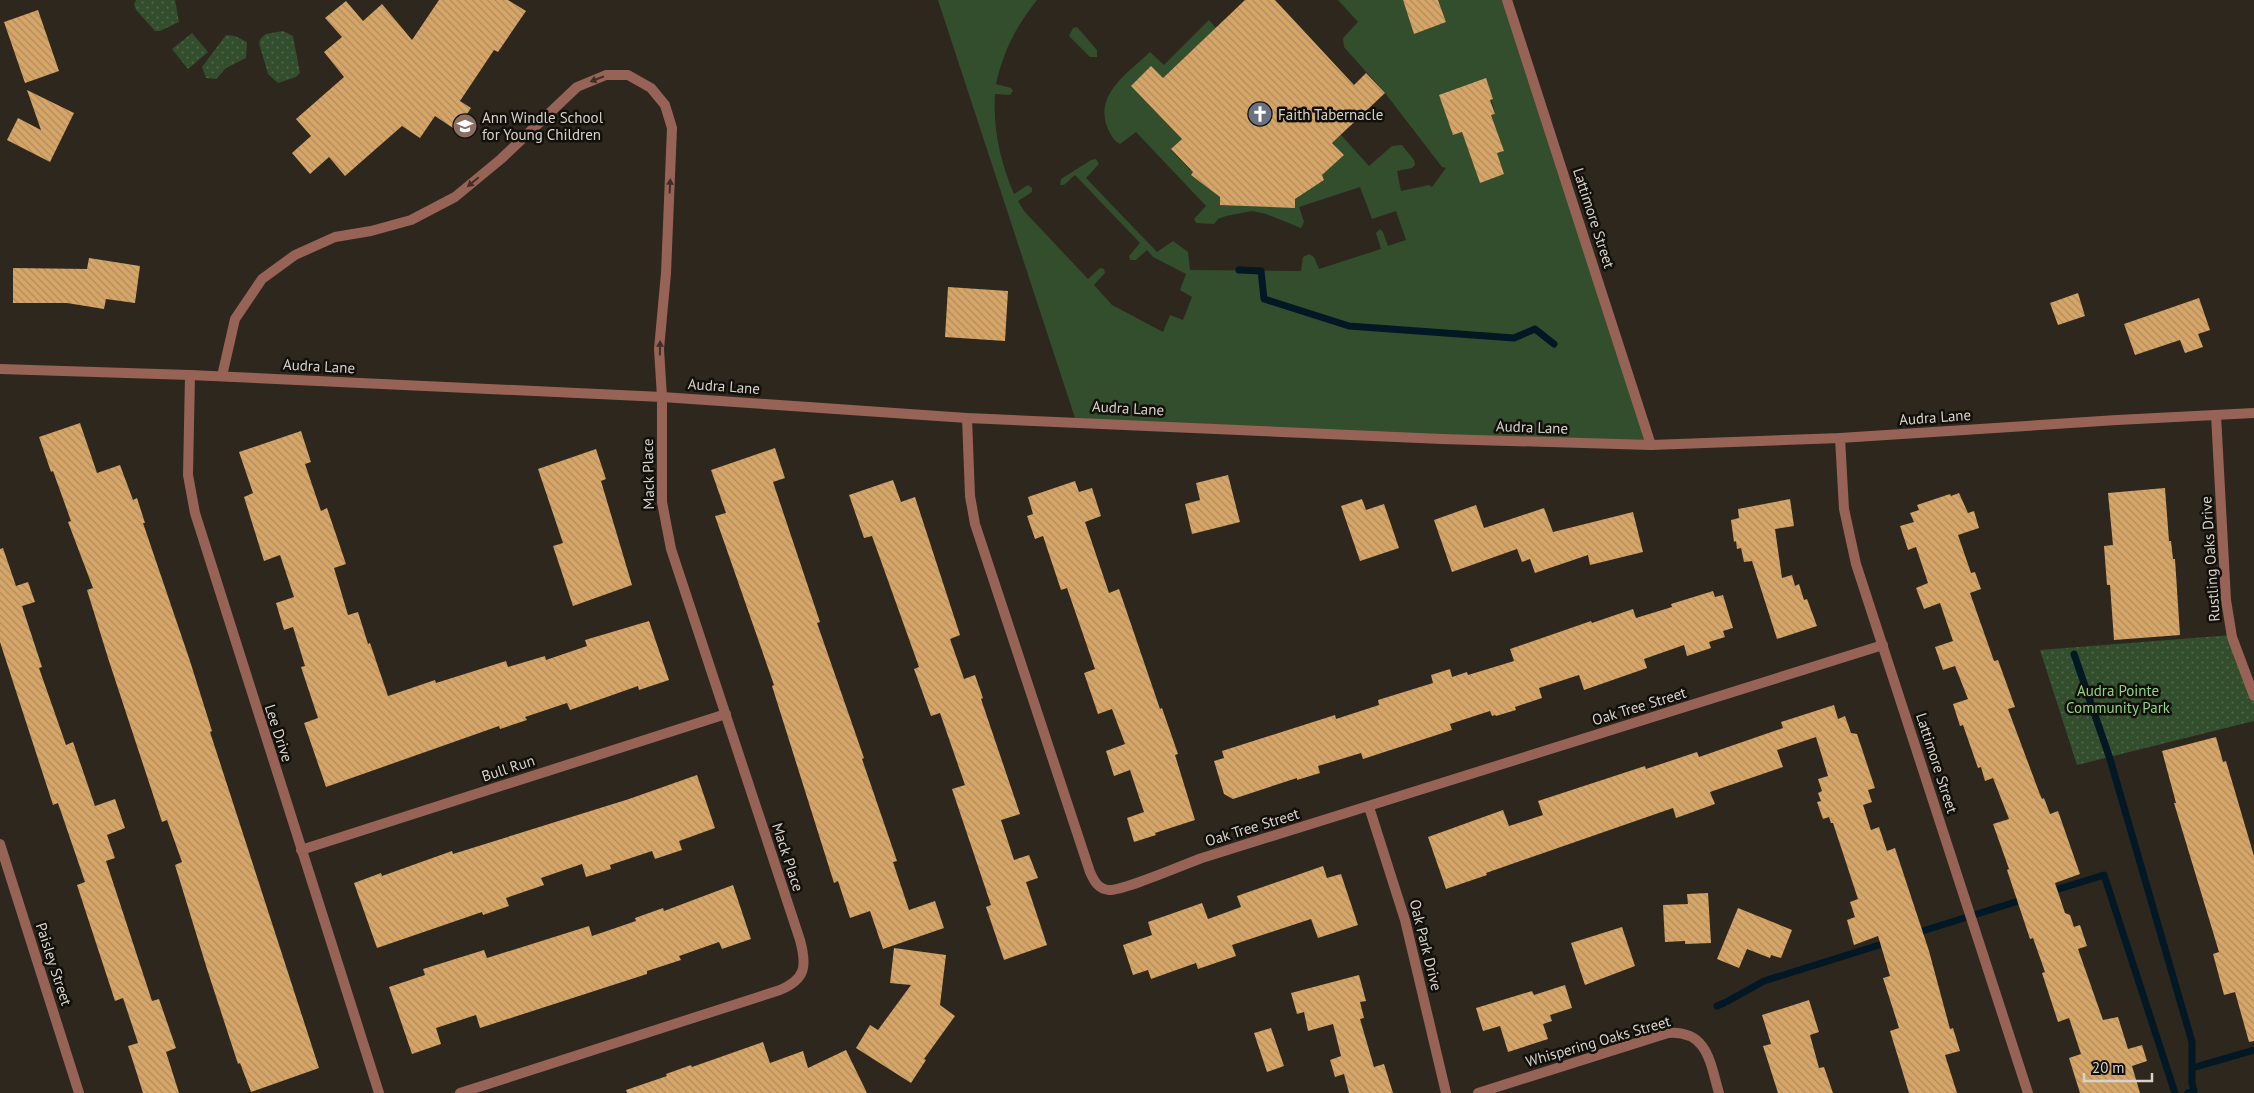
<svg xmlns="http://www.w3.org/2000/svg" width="2254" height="1093" font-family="'PT Sans',sans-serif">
<defs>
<pattern id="park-dots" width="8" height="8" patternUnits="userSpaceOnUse" patternTransform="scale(1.25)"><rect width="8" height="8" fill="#324e2d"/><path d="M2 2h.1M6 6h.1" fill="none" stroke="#4f674a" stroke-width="1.8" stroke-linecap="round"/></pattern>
<pattern id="building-back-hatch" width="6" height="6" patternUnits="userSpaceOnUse" patternTransform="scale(1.25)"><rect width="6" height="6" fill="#d6a568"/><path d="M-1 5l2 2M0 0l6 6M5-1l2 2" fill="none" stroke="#b08c5d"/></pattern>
</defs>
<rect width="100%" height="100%" fill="#2e271d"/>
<path fill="#324e2d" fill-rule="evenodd" d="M 938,0 L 1037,0 C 1015,28 1004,50 996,84 L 1011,88 L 1013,91 L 1010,95 L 995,94 C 993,130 1000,160 1014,194 L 1028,185 L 1032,188 L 1032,192 L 1018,201 L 1024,211 L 1088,279 L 1100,268 L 1104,269 L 1105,273 L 1094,285 L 1112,305 L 1163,332 L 1170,315 L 1183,320 L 1192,297 L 1180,290 L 1186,274 L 1153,257 L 1147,250 L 1136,260 L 1130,260 L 1129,256 L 1140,243 L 1075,175 L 1064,185 L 1060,185 L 1061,179 L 1091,160 L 1096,159 L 1099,164 L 1086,178 L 1157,252 L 1173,241 L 1188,252 L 1190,270 L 1301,271 L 1303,257 L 1309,254 L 1314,257 L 1319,269 L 1381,249 L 1376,233 L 1380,229 L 1383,232 L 1388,246 L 1406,240 L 1396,211 L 1372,219 L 1360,187 L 1299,207 L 1304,222 L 1301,228 L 1266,214 L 1252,211 L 1226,216 L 1218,219 L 1214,224 L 1196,223 L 1194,219 L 1206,206 L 1136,132 L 1120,144 C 1114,141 1111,135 1108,129 C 1093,95 1128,73 1150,52 L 1164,65 L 1209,20 L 1216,28 L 1163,78 L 1131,86 L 1182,139 L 1171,150 L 1190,170 L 1194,170 L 1192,175 L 1220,197 L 1220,205 L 1295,199 L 1324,180 L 1322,175 L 1343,155 L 1332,142 L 1341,135 L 1369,166 L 1392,146 L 1402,145 L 1414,160 L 1415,165 L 1412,168 L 1397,171 L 1401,191 L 1429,185 L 1432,187 L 1446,168 L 1442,167 L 1385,93 L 1344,47 L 1343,38 L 1358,22 L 1338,0 L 1403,0 L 1414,33 L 1446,22 L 1438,0 L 1507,0 L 1651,445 L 1076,421 ZM 1486,79 L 1495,114 L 1491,115 L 1504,151 L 1497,153 L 1504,174 L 1480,182 L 1462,132 L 1453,135 Z
M 1077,27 L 1097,50 L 1097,57 L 1090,57 L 1069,36 L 1073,28 Z"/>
<path fill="url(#park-dots)" d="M 136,0 L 175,0 L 179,22 L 160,31 L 155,31 L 136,10 L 134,4 Z
M 283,31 L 293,36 L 300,73 L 296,77 L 278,83 L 268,74 L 259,43 L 261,38 L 266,34 Z
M 192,33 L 208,52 L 188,69 L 172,49 Z
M 226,35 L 235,36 L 247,42 L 246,58 L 226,68 L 216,79 L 206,78 L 202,67 Z
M 2232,635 L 2254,696 L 2254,721 L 2077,765 L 2040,650 Z"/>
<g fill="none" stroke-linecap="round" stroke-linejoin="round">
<path stroke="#021825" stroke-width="7" d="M 1239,270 L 1261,271 L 1264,299 L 1349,326 L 1514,338 L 1535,329 L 1554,344
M 2074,654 L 2110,759 L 2192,1042 L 2192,1083 L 2194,1091 L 2188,1093
M 2049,892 L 2104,875 L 2175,1093
M 1913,934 L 2025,899
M 1728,1001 L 1764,981 L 1889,942
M 1717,1006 L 1724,1003
M 2192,1068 L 2254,1050"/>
</g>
<path fill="url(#building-back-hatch)" d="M 439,0 L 508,0 L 526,11 L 498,52 L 494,50 L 460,101 L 471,108 L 456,130 L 435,116 L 420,138 L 402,126 L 345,176 L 329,157 L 310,174 L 292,153 L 311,136 L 296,119 L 344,77 L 324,52 L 342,37 L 325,18 L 346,1 L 363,21 L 382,4 L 412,40 Z
M 1245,0 L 1275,0 L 1354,85 L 1366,73 L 1385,93 L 1332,143 L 1344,155 L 1322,175 L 1324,180 L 1295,199 L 1295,208 L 1220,205 L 1220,197 L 1191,175 L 1193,172 L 1171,149 L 1182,139 L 1131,86 L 1151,66 L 1163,78 Z
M 1403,0 L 1438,0 L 1446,22 L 1414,34 Z
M 38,10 L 59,71 L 25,83 L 4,22 Z
M 1486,78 L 1493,99 L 1490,100 L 1495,114 L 1491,115 L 1504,151 L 1497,153 L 1504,174 L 1480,183 L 1462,132 L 1453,135 L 1439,95 Z
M 27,90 L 74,113 L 50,162 L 7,140 L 18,118 L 41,130 Z
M 89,258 L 140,266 L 135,303 L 106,299 L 104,309 L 67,303 L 13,303 L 13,268 L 87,269 Z
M 948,287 L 1008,291 L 1005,341 L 945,337 Z
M 2078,293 L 2085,316 L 2058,325 L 2050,303 Z
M 2199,298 L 2210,330 L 2198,334 L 2203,347 L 2185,353 L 2180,340 L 2135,355 L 2124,324 Z
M 80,423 L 97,473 L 120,465 L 133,500 L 137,498 L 145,523 L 143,523 L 190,661 L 212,731 L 210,732 L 319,1068 L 251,1092 L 240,1063 L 238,1064 L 207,969 L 175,865 L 182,862 L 167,820 L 162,822 L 108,658 L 87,590 L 93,588 L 68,522 L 71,521 L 53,471 L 51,472 L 39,437 Z
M 301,431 L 311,462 L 305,464 L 321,511 L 327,508 L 346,564 L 334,568 L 348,615 L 358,612 L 368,644 L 370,643 L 388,696 L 435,680 L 436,683 L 506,661 L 508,667 L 545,656 L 546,660 L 587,646 L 585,640 L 649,621 L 669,680 L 639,690 L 638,686 L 570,710 L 567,703 L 525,717 L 527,720 L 500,729 L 499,726 L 326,787 L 304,723 L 318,718 L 301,667 L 305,666 L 293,627 L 284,630 L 276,603 L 294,597 L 280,555 L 264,561 L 244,497 L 253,493 L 239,452 Z
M 775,448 L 785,478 L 773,482 L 820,622 L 817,623 L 864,758 L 862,759 L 897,861 L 893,862 L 909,910 L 935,901 L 944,928 L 883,949 L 870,911 L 850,918 L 838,881 L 834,883 L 772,686 L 774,685 L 715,516 L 726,513 L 711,470 Z
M 596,449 L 606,479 L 601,481 L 632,585 L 573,606 L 553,546 L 563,543 L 538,469 Z
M 1228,475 L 1240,522 L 1192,534 L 1185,504 L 1200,500 L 1196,483 Z
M 893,480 L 901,502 L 915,497 L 960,635 L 950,639 L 964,679 L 975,675 L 983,698 L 981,699 L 1020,814 L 1001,820 L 1014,860 L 1029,855 L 1038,878 L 1026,882 L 1047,945 L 1004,960 L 986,907 L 991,905 L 952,789 L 965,785 L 940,713 L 931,716 L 914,669 L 919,667 L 872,536 L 864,538 L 849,495 Z
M 1075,481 L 1079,492 L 1092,488 L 1101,516 L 1085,522 L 1109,593 L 1119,589 L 1160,709 L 1162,708 L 1178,754 L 1175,755 L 1195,820 L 1155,833 L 1156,835 L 1134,842 L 1127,818 L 1144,812 L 1130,770 L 1114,776 L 1106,751 L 1125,744 L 1112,709 L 1098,714 L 1084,673 L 1095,669 L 1067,588 L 1061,590 L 1043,536 L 1035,539 L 1027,516 L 1033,514 L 1028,497 Z
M 2165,488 L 2169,541 L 2171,541 L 2173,559 L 2175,559 L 2180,635 L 2114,640 L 2110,585 L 2107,585 L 2104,546 L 2113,545 L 2108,493 Z
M 1959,493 L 1968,513 L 1974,511 L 1979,528 L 1958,535 L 1971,573 L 1975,572 L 1981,589 L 1970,593 L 1994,661 L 1998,660 L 2015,707 L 2008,709 L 2039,792 L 2042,799 L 2044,798 L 2050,814 L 2058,811 L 2080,874 L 2055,883 L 2065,913 L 2070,915 L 2074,927 L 2080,925 L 2087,946 L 2078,949 L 2103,1020 L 2118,1017 L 2128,1049 L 2142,1045 L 2147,1061 L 2132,1066 L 2140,1093 L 2080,1093 L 2069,1058 L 2081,1054 L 2069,1018 L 2058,1022 L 2042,973 L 2045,972 L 2033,938 L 2030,939 L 2007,870 L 2009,869 L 1993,824 L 2009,819 L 1993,778 L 1985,781 L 1981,767 L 1978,768 L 1963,725 L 1960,726 L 1953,704 L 1968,699 L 1955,666 L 1943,670 L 1935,647 L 1953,641 L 1940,603 L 1924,609 L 1916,588 L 1928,583 L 1916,547 L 1908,550 L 1900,526 L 1914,522 L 1910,513 L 1919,510 L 1917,505 L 1950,494 L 1951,496 Z
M 1362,499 L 1366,510 L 1384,504 L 1399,548 L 1360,561 L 1341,506 Z
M 1790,499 L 1794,526 L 1775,529 L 1782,578 L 1792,575 L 1795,586 L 1799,584 L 1804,600 L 1807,599 L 1817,626 L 1777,639 L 1752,561 L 1744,562 L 1741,548 L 1737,549 L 1736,541 L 1734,542 L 1731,520 L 1739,518 L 1738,509 Z
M 1476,505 L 1484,528 L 1544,508 L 1553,532 L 1633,512 L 1643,552 L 1590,565 L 1588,555 L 1535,573 L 1530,559 L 1522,562 L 1517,549 L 1452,572 L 1434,520 Z
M 3,548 L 16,586 L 28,582 L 35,602 L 22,606 L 42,667 L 39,668 L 66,745 L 73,742 L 95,806 L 115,799 L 125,828 L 107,835 L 115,858 L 106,861 L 152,1001 L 159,999 L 176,1048 L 166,1052 L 179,1093 L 143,1093 L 137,1074 L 128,1046 L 138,1043 L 123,998 L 115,1001 L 77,885 L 85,882 L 58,803 L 53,805 L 0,642 L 0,549 Z
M 1713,591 L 1715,597 L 1723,595 L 1733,628 L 1723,631 L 1725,637 L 1709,642 L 1711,648 L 1687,656 L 1684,645 L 1644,659 L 1647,668 L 1584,690 L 1579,675 L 1539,688 L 1542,698 L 1515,707 L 1516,710 L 1496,716 L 1495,715 L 1492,716 L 1490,711 L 1450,724 L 1452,730 L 1363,759 L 1361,753 L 1318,766 L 1320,773 L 1297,780 L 1297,778 L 1233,799 L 1224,794 L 1214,761 L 1224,758 L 1222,751 L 1335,715 L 1336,719 L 1379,705 L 1378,700 L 1433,683 L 1431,675 L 1450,669 L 1452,677 L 1467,672 L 1468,675 L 1514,661 L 1510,649 L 1591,621 L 1592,623 L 1633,609 L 1636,618 L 1672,607 L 1671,604 Z
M 1834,705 L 1838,719 L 1845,716 L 1851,733 L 1857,734 L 1875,788 L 1868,790 L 1872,802 L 1863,805 L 1871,830 L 1879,827 L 1887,851 L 1895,848 L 1929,951 L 1950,1029 L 1953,1028 L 1960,1051 L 1945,1055 L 1957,1093 L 1909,1093 L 1890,1031 L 1899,1028 L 1883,978 L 1890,976 L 1878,936 L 1854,945 L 1847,920 L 1855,917 L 1850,902 L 1858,899 L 1833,823 L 1831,823 L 1829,817 L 1823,819 L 1817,802 L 1821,801 L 1818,793 L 1822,791 L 1818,779 L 1828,776 L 1816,737 L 1777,750 L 1783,767 L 1710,792 L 1715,804 L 1676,818 L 1673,808 L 1486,873 L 1487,875 L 1446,889 L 1428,837 L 1503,810 L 1509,826 L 1543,815 L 1538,801 L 1645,766 L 1646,769 L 1697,752 L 1699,757 L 1783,728 L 1781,722 Z
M 2216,737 L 2223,762 L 2226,761 L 2254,856 L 2254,1041 L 2249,1042 L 2235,992 L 2224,995 L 2213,954 L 2219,952 L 2174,803 L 2176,803 L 2162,751 Z
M 697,775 L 715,828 L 679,841 L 682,850 L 655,859 L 652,851 L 610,865 L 611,869 L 586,877 L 582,864 L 541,878 L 544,885 L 506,898 L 509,906 L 483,915 L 482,912 L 377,948 L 354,883 L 381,873 L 382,876 L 452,851 L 453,854 L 629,799 Z
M 1323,866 L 1327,878 L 1341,874 L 1358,925 L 1318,938 L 1311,919 L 1232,945 L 1236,956 L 1198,969 L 1196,963 L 1151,979 L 1148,970 L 1133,975 L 1123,945 L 1152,935 L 1148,922 L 1202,903 L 1208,919 L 1241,907 L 1237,896 Z
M 733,885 L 751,939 L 722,949 L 719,942 L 679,956 L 681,960 L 647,971 L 647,974 L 480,1028 L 476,1015 L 436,1028 L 441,1044 L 412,1054 L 389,987 L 425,975 L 423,969 L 484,950 L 487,958 L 589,926 L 592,936 L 636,921 L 635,918 L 663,908 L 664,911 Z
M 1708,893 L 1711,943 L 1685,944 L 1685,941 L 1665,942 L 1663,905 L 1688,904 L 1687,894 Z
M 1738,908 L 1792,930 L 1781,958 L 1771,955 L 1770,958 L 1747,949 L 1739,968 L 1717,959 Z
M 1622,927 L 1635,966 L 1585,985 L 1571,943 Z
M 894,948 L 946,955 L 940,1005 L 955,1016 L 924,1059 L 926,1060 L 911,1083 L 856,1048 L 870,1025 L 878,1030 L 911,985 L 890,983 Z
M 1359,975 L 1366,1001 L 1360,1002 L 1364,1018 L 1360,1019 L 1374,1067 L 1384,1064 L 1393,1093 L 1349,1093 L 1344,1074 L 1335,1077 L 1330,1060 L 1341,1056 L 1333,1024 L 1308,1031 L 1304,1012 L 1297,1014 L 1291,993 Z
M 1565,985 L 1572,1008 L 1550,1015 L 1552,1021 L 1543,1024 L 1548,1039 L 1508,1052 L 1500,1026 L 1483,1031 L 1476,1008 L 1532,991 L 1534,995 Z
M 1809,1000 L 1819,1032 L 1810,1035 L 1819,1068 L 1824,1067 L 1833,1093 L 1778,1093 L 1763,1046 L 1771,1044 L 1762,1015 Z
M 1271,1028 L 1284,1066 L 1267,1072 L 1254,1033 Z
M 763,1042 L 770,1063 L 803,1051 L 808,1068 L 846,1050 L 867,1093 L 627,1093 L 626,1090 L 667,1076 L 666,1074 L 691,1065 L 692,1067 Z"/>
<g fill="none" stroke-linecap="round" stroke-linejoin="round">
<path stroke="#976356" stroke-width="10" d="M 222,376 L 235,319 L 262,279 L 295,255 L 335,237 L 371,231 L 411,220 L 455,197 L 501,159 L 577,87 L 606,75 L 628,75 L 651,88 L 665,105 L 672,128 L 666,273 L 659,349 L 662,397"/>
<path stroke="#976356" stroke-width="10" d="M 1507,0 L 1651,445
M 190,375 L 188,475 L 195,513 L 379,1093
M 2216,415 L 2226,600 L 2232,637 L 2254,696
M 967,418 L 970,496 L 975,524 L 1090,872 C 1094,881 1098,889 1109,890 C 1123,891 1185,864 1202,858 L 1883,645
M 1840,438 L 1844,509 L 1856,564 L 2028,1093
M 1369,807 L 1405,920 L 1446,1093
M 301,850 L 726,714
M 460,1093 L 780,990 C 806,979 807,966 800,940 L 671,549 L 662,502 L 662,397
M 1478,1093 L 1668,1033 C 1708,1030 1710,1063 1719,1093"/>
<path stroke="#976356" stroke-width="10" d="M 0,369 L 190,375 L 662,397 L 967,418 L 1442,439 L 1651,445 L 1840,438 L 2117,420 L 2254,413
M 0,844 L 79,1093"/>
</g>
<defs><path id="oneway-solid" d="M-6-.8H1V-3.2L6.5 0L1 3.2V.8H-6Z" transform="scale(1.25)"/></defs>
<g fill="#412d26">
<use href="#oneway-solid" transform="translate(597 79) rotate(159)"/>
<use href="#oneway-solid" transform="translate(473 182) rotate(140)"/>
<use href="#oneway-solid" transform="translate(670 186) rotate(-87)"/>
<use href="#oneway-solid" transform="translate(660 348) rotate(-89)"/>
</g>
<defs>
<symbol id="church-disc" viewBox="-11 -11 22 22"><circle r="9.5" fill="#6b7280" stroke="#13100c"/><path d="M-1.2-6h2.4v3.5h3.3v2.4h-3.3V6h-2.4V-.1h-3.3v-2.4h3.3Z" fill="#fff"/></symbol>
<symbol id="school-disc" viewBox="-11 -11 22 22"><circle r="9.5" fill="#8d6e63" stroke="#13100c"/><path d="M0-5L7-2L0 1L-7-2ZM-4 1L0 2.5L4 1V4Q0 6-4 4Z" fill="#fff"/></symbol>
</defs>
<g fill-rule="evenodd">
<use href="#church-disc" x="1246" y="100" width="28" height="28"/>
<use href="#school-disc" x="451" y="112" width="28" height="28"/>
</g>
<g text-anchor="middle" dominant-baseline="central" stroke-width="5" stroke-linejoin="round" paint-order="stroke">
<g font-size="15" fill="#d7d3cc" stroke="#13100c" text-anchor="start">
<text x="1278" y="114">Faith Tabernacle</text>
<text x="482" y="117">Ann Windle School<tspan x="482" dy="17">for Young Children</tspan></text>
</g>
<g font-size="15" fill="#d7d3cc" stroke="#13100c">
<text transform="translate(1594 218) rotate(72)">Lattimore Street</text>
<text transform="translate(319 366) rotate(3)">Audra Lane</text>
<text transform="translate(724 386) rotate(4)">Audra Lane</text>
<text transform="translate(1128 408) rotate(3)">Audra Lane</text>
<text transform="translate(1935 417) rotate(-4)">Audra Lane</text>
<text transform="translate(1532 427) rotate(2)">Audra Lane</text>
<text transform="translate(648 474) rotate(-91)">Mack Place</text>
<text transform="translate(2210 559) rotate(-94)">Rustling Oaks Drive</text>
<text transform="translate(1639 706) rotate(-17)">Oak Tree Street</text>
<text transform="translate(279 733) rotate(72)">Lee Drive</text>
<text transform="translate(1937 763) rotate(72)">Lattimore Street</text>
<text transform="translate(508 768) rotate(-18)">Bull Run</text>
<text transform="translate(1252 827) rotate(-17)">Oak Tree Street</text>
<text transform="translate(788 857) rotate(72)">Mack Place</text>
<text transform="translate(1426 945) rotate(76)">Oak Park Drive</text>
<text transform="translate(54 964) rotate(72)">Paisley Street</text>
<text transform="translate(1598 1041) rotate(-16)">Whispering Oaks Street</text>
</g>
<g font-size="15" fill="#90d384" stroke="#13100c">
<text x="2118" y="690">Audra Pointe<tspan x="2118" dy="17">Community Park</tspan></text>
</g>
</g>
<path d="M2084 1073v8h68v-8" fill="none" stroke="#d7d3cc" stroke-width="2.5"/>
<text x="2092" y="1073" font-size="15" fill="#d7d3cc" stroke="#13100c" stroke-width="4" paint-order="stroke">20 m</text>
</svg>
